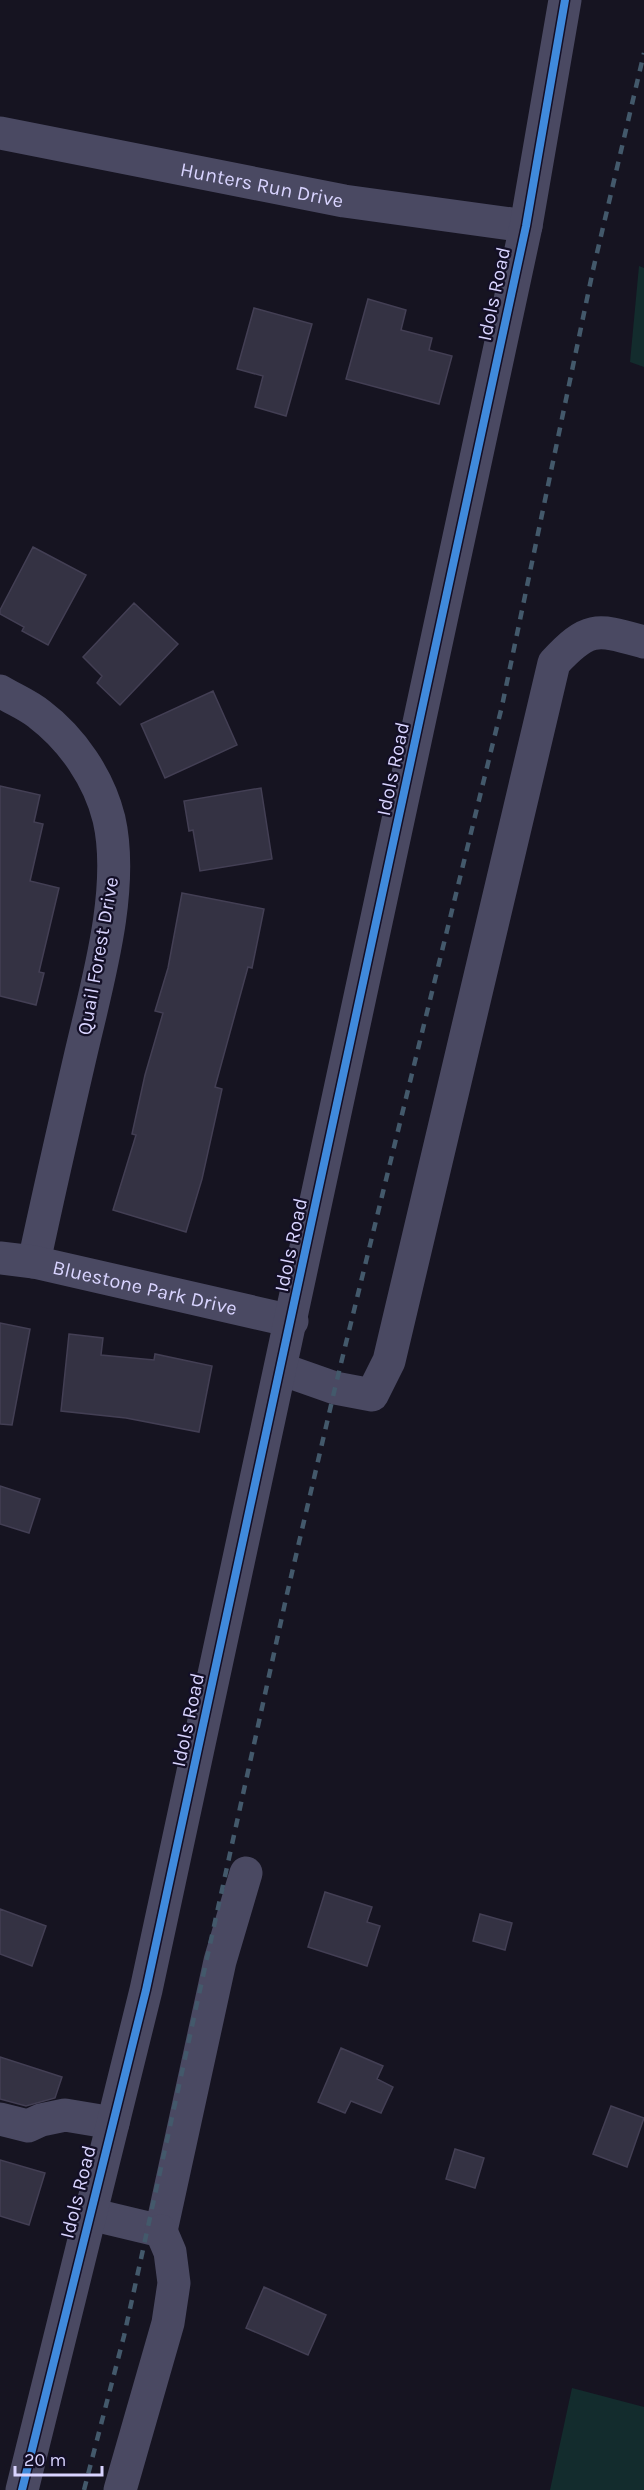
<svg xmlns="http://www.w3.org/2000/svg" width="644" height="2490" font-family="Karla,sans-serif">
<rect width="100%" height="100%" fill="#161421"/>
<path fill="#132c2d" d="M 639,266 L 644,268 L 644,367 L 630,362 Z
M 572,2388 L 644,2407 L 644,2490 L 550,2490 Z"/>
<path fill="#343243" stroke="#433f54" stroke-width="1.5" d="M 368,299 L 406,310 L 401,330 L 432,338 L 429,350 L 452,356 L 439,404 L 346,379 Z
M 254,308 L 312,324 L 286,416 L 255,407 L 263,376 L 237,369 Z
M 33,547 L 86,575 L 48,645 L 22,631 L 24,627 L 0,614 L 0,610 Z
M 134,603 L 178,644 L 120,705 L 97,683 L 102,676 L 83,657 Z
M 213,691 L 237,745 L 165,778 L 141,724 Z
M 0,786 L 40,795 L 34,822 L 43,824 L 30,881 L 59,888 L 39,972 L 44,973 L 36,1005 L 0,996 Z
M 261,788 L 272,859 L 200,871 L 193,830 L 189,831 L 184,801 Z
M 182,893 L 264,909 L 252,968 L 248,967 L 215,1087 L 222,1089 L 202,1179 L 186,1232 L 113,1210 L 136,1135 L 132,1134 L 145,1075 L 163,1013 L 155,1011 L 168,968 Z
M 0,1323 L 30,1329 L 12,1425 L 0,1424 Z
M 69,1334 L 103,1338 L 101,1355 L 154,1360 L 155,1354 L 212,1366 L 199,1432 L 126,1418 L 61,1411 Z
M 0,1486 L 40,1499 L 29,1533 L 0,1524 Z
M 325,1892 L 372,1907 L 367,1922 L 380,1926 L 367,1966 L 308,1947 Z
M 0,1909 L 46,1926 L 32,1966 L 0,1954 Z
M 480,1914 L 512,1923 L 505,1950 L 473,1941 Z
M 341,2048 L 383,2066 L 377,2079 L 393,2087 L 381,2113 L 351,2101 L 345,2113 L 318,2102 Z
M 0,2057 L 62,2077 L 55,2098 L 26,2106 L 0,2099 Z
M 611,2106 L 644,2118 L 627,2167 L 593,2154 Z
M 455,2149 L 484,2158 L 475,2188 L 446,2179 Z
M 0,2160 L 45,2173 L 29,2225 L 0,2216 Z
M 264,2287 L 326,2315 L 308,2355 L 246,2328 Z"/>
<g fill="none" stroke-linecap="round" stroke-linejoin="round">
<g stroke="#4a4962" stroke-width="33">
<path id="s1" d="M 0,133 L 344,201 L 526,226"/>
<path d="M 0,691 C 13,699 28,705 39,714 C 72,739 99,778 109,819 C 125,889 97,984 81,1053 C 65,1122 49,1192 34,1262"/>
<path id="s2" d="M 0,1258 L 34,1262 L 292,1321"/>
<path d="M 281,1369 L 335,1388 L 372,1395 L 389,1361 L 554,663 C 589,625 597,629 644,642"/>
<path d="M 0,2119 L 28,2126 L 41,2120 L 65,2115 L 113,2123"/>
<path d="M 90,2214 L 161,2231 L 220,1961 L 246,1873"/>
<path d="M 22,2490 L 146,1990 L 526,226 L 565,0"/>
<path d="M 120,2490 L 168,2323 L 174,2283 L 170,2252 L 161,2231"/>
</g>
<path stroke="#43596b" stroke-width="4.5" stroke-dasharray="9 8" stroke-linecap="butt" d="M 84,2490 L 124,2336 L 287,1594 L 335,1388 L 502,706 L 593,270 L 644,53"/>
<defs>
<path id="cycleway" d="M 22,2490 L 146,1990 L 526,226 L 565,0"/>
</defs>
<use href="#cycleway" stroke="#130f26" stroke-width="11"/>
<use href="#cycleway" stroke="#408adc" stroke-width="8"/>
</g>
<g text-anchor="middle" dominant-baseline="central" stroke-width="4.5" stroke-linejoin="round" paint-order="stroke">
<g font-size="20" fill="#d9d4ff" stroke="#130f26">
<text stroke="none"><textPath href="#s1" startOffset="267">Hunters Run Drive</textPath></text>
<text transform="translate(494 294) rotate(-78)">Idols Road</text>
<text transform="translate(393 769) rotate(-78)">Idols Road</text>
<text transform="translate(98 956) rotate(-80)">Quail Forest Drive</text>
<text transform="translate(291 1245) rotate(-78)">Idols Road</text>
<text stroke="none"><textPath href="#s2" startOffset="148">Bluestone Park Drive</textPath></text>
<text transform="translate(188 1720) rotate(-78)">Idols Road</text>
<text transform="translate(78 2192) rotate(-76)">Idols Road</text>
</g>
</g>
<path d="M15 2466v9h87v-9" fill="none" stroke="#d9d4ff" stroke-width="3"/>
<text x="24" y="2466" font-size="18" fill="#d9d4ff" stroke="#130f26" stroke-width="4.5" paint-order="stroke">20 m</text>
</svg>
